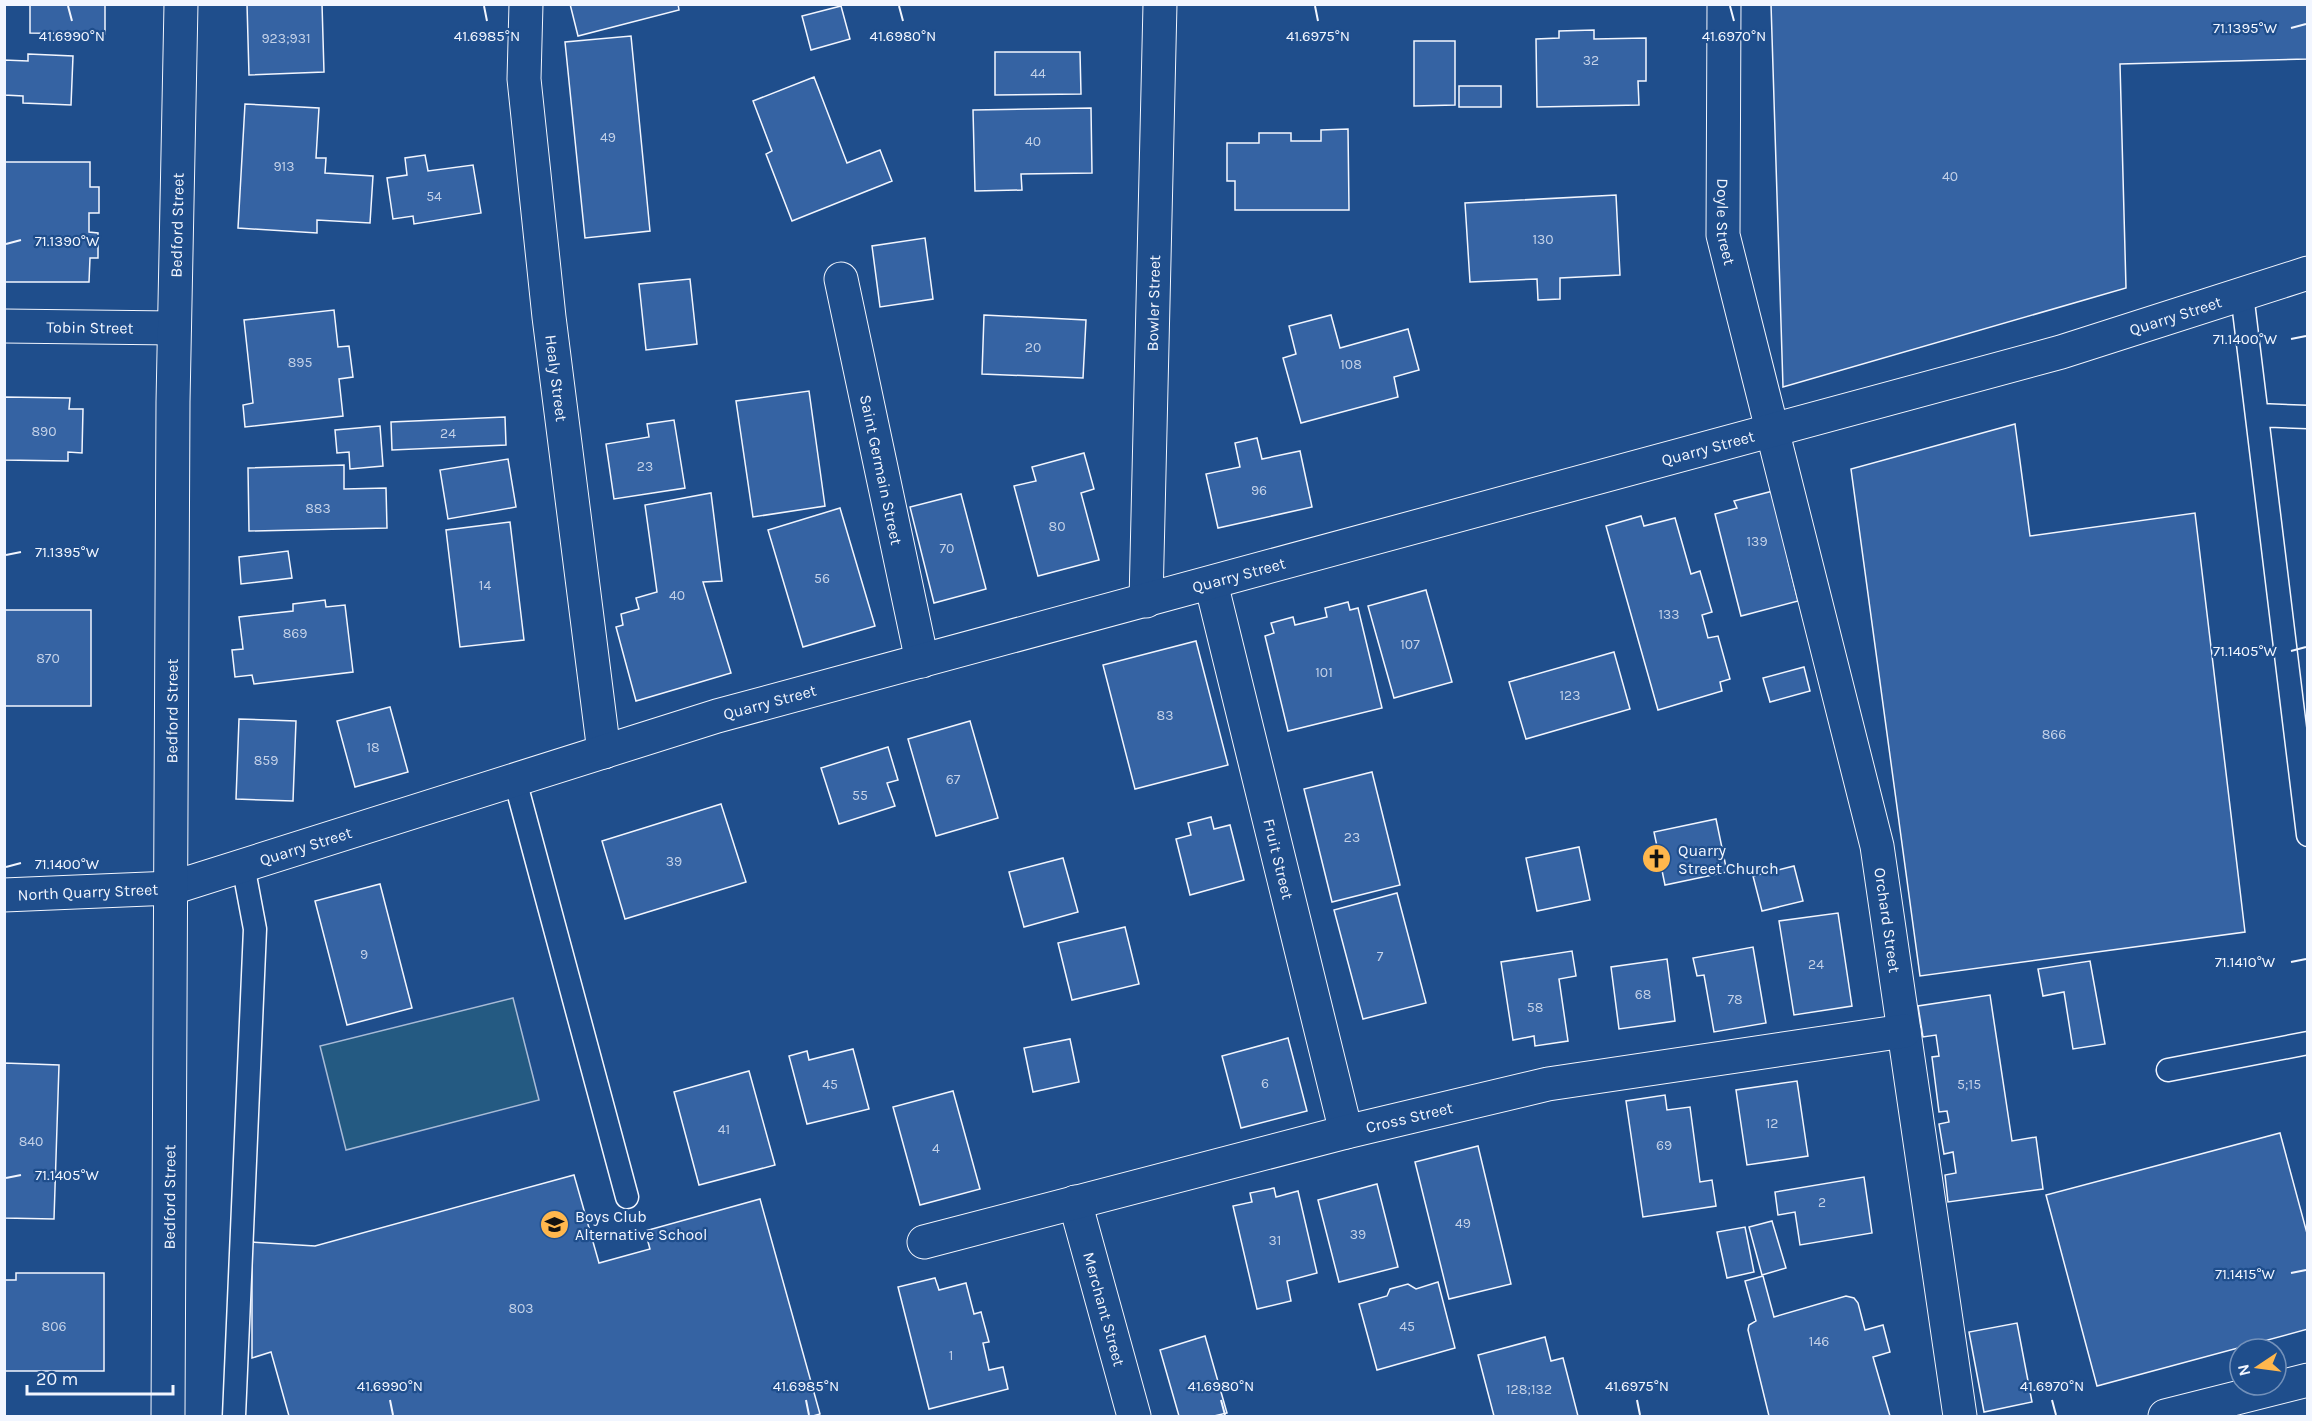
<svg xmlns="http://www.w3.org/2000/svg" width="2312" height="1421" font-family="Karla,sans-serif">
<rect width="100%" height="100%" fill="#1f4e8c"/>
<path fill="#245a82" stroke="#a8bbd7" stroke-width="1.5" d="M 513,998 L 539,1100 L 346,1150 L 320,1046 Z"/>
<path fill="#3563a3" stroke="#f2f6ff" stroke-width="1.5" d="M 30,4 L 105,4 L 105,34 L 30,33 Z
M 247,4 L 322,4 L 324,72 L 249,75 Z
M 570,4 L 678,4 L 679,10 L 578,36 Z
M 1771,4 L 2308,4 L 2308,59 L 2120,64 L 2126,288 L 1783,387 Z
M 841,6 L 850,39 L 811,50 L 802,16 Z
M 1594,30 L 1594,39 L 1646,38 L 1646,81 L 1638,81 L 1639,105 L 1537,107 L 1536,39 L 1559,38 L 1559,31 Z
M 631,36 L 650,231 L 585,238 L 565,42 Z
M 1414,41 L 1455,41 L 1455,105 L 1414,106 Z
M 995,52 L 1080,52 L 1081,94 L 995,95 Z
M 28,54 L 73,56 L 71,105 L 23,103 L 23,96 L 4,95 L 4,60 L 28,61 Z
M 814,77 L 847,163 L 880,150 L 892,181 L 792,221 L 766,154 L 772,151 L 753,101 Z
M 1459,86 L 1501,86 L 1501,107 L 1459,107 Z
M 245,104 L 319,108 L 316,158 L 326,158 L 325,173 L 373,176 L 370,223 L 317,220 L 317,233 L 238,228 Z
M 1091,108 L 1092,173 L 1021,174 L 1022,190 L 975,191 L 973,110 Z
M 1348,129 L 1349,210 L 1235,210 L 1235,181 L 1227,181 L 1227,143 L 1259,143 L 1259,133 L 1291,133 L 1291,141 L 1321,141 L 1321,130 Z
M 425,155 L 428,171 L 473,165 L 481,213 L 414,224 L 413,216 L 393,219 L 387,178 L 407,175 L 405,158 Z
M 4,162 L 90,162 L 90,187 L 99,187 L 99,213 L 89,213 L 89,232 L 98,233 L 98,258 L 90,258 L 89,282 L 5,282 Z
M 1616,195 L 1620,275 L 1560,278 L 1560,299 L 1538,300 L 1537,279 L 1470,282 L 1465,203 Z
M 925,238 L 933,299 L 880,307 L 872,246 Z
M 690,279 L 697,344 L 646,350 L 639,284 Z
M 334,310 L 338,347 L 349,346 L 353,377 L 339,379 L 343,416 L 245,427 L 243,405 L 253,403 L 244,320 Z
M 984,315 L 1086,320 L 1083,378 L 982,374 Z
M 1331,315 L 1340,348 L 1408,329 L 1419,370 L 1394,377 L 1398,397 L 1301,423 L 1283,358 L 1296,354 L 1289,326 Z
M 809,391 L 825,506 L 753,517 L 736,401 Z
M 4,397 L 70,398 L 69,409 L 83,409 L 82,453 L 68,452 L 68,461 L 4,460 Z
M 505,417 L 506,445 L 392,450 L 391,422 Z
M 674,420 L 685,488 L 614,499 L 606,444 L 649,437 L 647,424 Z
M 2015,424 L 2030,536 L 2195,513 L 2245,932 L 1920,976 L 1851,469 Z
M 380,426 L 383,466 L 350,469 L 349,452 L 337,453 L 335,430 Z
M 1257,438 L 1262,459 L 1300,451 L 1312,507 L 1218,528 L 1206,474 L 1240,467 L 1235,443 Z
M 1084,453 L 1094,489 L 1081,493 L 1099,560 L 1038,576 L 1014,486 L 1036,481 L 1032,467 Z
M 508,459 L 516,507 L 448,519 L 440,470 Z
M 344,465 L 344,489 L 386,488 L 387,528 L 249,531 L 248,468 Z
M 1773,491 L 1796,558 L 1788,560 L 1798,601 L 1741,616 L 1715,514 L 1737,508 L 1734,501 Z
M 711,493 L 722,581 L 703,582 L 731,673 L 636,701 L 616,627 L 623,625 L 621,614 L 639,609 L 636,598 L 657,592 L 645,505 Z
M 961,494 L 986,589 L 934,603 L 910,507 Z
M 840,508 L 875,626 L 803,647 L 768,530 Z
M 1641,516 L 1644,526 L 1675,518 L 1691,574 L 1700,571 L 1712,612 L 1702,615 L 1708,638 L 1718,636 L 1730,679 L 1720,682 L 1722,691 L 1658,710 L 1606,526 Z
M 510,522 L 524,640 L 460,647 L 446,530 Z
M 288,551 L 292,578 L 241,584 L 239,557 Z
M 1426,590 L 1452,682 L 1394,698 L 1368,606 Z
M 325,600 L 326,607 L 345,605 L 353,672 L 254,684 L 252,675 L 235,677 L 232,650 L 243,649 L 239,617 L 293,611 L 293,604 Z
M 1348,602 L 1350,610 L 1358,608 L 1382,708 L 1288,731 L 1265,636 L 1274,633 L 1271,623 L 1293,617 L 1295,625 L 1327,617 L 1325,608 Z
M 4,610 L 91,610 L 91,706 L 4,706 Z
M 1196,641 L 1228,765 L 1135,789 L 1103,665 Z
M 1614,652 L 1630,709 L 1526,739 L 1509,682 Z
M 1804,667 L 1810,691 L 1770,702 L 1763,678 Z
M 390,707 L 408,772 L 355,787 L 337,721 Z
M 239,719 L 296,721 L 293,801 L 236,799 Z
M 970,721 L 998,818 L 936,836 L 908,739 Z
M 888,747 L 898,780 L 887,783 L 895,806 L 839,824 L 821,768 Z
M 1372,772 L 1400,885 L 1332,902 L 1304,789 Z
M 721,804 L 746,882 L 625,919 L 602,841 Z
M 1211,817 L 1214,829 L 1230,825 L 1244,880 L 1190,895 L 1176,839 L 1191,835 L 1188,823 Z
M 1716,819 L 1727,872 L 1665,885 L 1654,832 Z
M 1579,847 L 1590,900 L 1537,911 L 1526,858 Z
M 1063,858 L 1078,912 L 1024,927 L 1009,872 Z
M 1794,866 L 1803,901 L 1762,911 L 1753,876 Z
M 380,884 L 412,1008 L 347,1025 L 315,901 Z
M 1397,893 L 1426,1003 L 1363,1019 L 1334,910 Z
M 1838,913 L 1852,1006 L 1794,1015 L 1779,921 Z
M 1125,927 L 1139,984 L 1072,1000 L 1058,943 Z
M 1753,947 L 1766,1023 L 1714,1032 L 1704,975 L 1697,976 L 1693,958 Z
M 1572,951 L 1576,976 L 1559,979 L 1568,1041 L 1535,1046 L 1534,1036 L 1513,1040 L 1501,962 Z
M 1667,959 L 1675,1021 L 1619,1029 L 1611,967 Z
M 2090,961 L 2105,1044 L 2073,1049 L 2064,992 L 2043,996 L 2038,969 Z
M 1990,995 L 2012,1141 L 2036,1137 L 2043,1189 L 1948,1202 L 1945,1175 L 1956,1173 L 1953,1152 L 1944,1154 L 1939,1124 L 1949,1122 L 1947,1111 L 1939,1112 L 1932,1057 L 1939,1056 L 1936,1035 L 1923,1037 L 1918,1006 Z
M 1288,1038 L 1307,1111 L 1241,1128 L 1222,1056 Z
M 1070,1039 L 1079,1082 L 1033,1092 L 1024,1048 Z
M 853,1049 L 869,1109 L 807,1124 L 789,1056 L 807,1051 L 809,1060 Z
M 4,1063 L 59,1065 L 54,1219 L 4,1218 Z
M 749,1071 L 775,1165 L 699,1185 L 674,1092 Z
M 1797,1081 L 1808,1156 L 1747,1165 L 1736,1090 Z
M 953,1091 L 980,1189 L 920,1205 L 893,1107 Z
M 1665,1095 L 1667,1110 L 1690,1107 L 1700,1182 L 1712,1180 L 1716,1206 L 1643,1217 L 1626,1101 Z
M 2280,1133 L 2308,1237 L 2308,1329 L 2097,1386 L 2046,1195 Z
M 1478,1146 L 1511,1284 L 1449,1299 L 1415,1162 Z
M 574,1175 L 599,1263 L 650,1249 L 645,1231 L 760,1199 L 820,1414 L 813,1416 L 289,1416 L 271,1352 L 252,1358 L 252,1242 L 315,1246 Z
M 1864,1177 L 1872,1233 L 1800,1245 L 1795,1212 L 1778,1215 L 1775,1192 Z
M 1377,1184 L 1398,1267 L 1339,1282 L 1318,1200 Z
M 1274,1188 L 1276,1197 L 1298,1191 L 1317,1273 L 1287,1281 L 1291,1301 L 1257,1309 L 1233,1206 L 1252,1202 L 1250,1193 Z
M 1772,1221 L 1786,1268 L 1762,1275 L 1749,1227 Z
M 1745,1227 L 1754,1272 L 1727,1278 L 1717,1232 Z
M 16,1273 L 104,1273 L 104,1371 L 4,1371 L 4,1280 L 16,1280 Z
M 1763,1276 L 1774,1317 L 1846,1296 L 1854,1298 L 1858,1303 L 1865,1330 L 1883,1325 L 1890,1352 L 1873,1357 L 1890,1416 L 1769,1416 L 1748,1330 L 1749,1325 L 1756,1321 L 1745,1281 Z
M 935,1278 L 939,1290 L 966,1283 L 974,1314 L 981,1312 L 989,1342 L 983,1343 L 989,1370 L 1003,1367 L 1008,1389 L 929,1409 L 898,1287 Z
M 1438,1282 L 1455,1348 L 1377,1370 L 1359,1304 L 1387,1296 L 1390,1289 L 1408,1284 L 1416,1289 Z
M 2017,1323 L 2032,1402 L 1984,1412 L 1969,1332 Z
M 1205,1336 L 1227,1413 L 1214,1416 L 1179,1416 L 1160,1350 Z
M 1545,1337 L 1551,1361 L 1563,1358 L 1578,1416 L 1494,1416 L 1478,1355 Z"/>
<g fill="none" stroke-linecap="round" stroke-linejoin="round">
<defs>
<path id="lane" d="M 2242,294 L 2308,835
M 2257,415 L 2308,417
M 515,780 L 627,1197
M 2168,1070 L 2308,1043
M 234,1416 L 255,929 L 243,865"/>
<g id="street">
<path id="s1" d="M 526,4 L 524,79 L 549,317 L 604,752"/>
<path id="s2" d="M 1724,4 L 1723,235 L 1877,846 L 1960,1416"/>
<path id="s3" d="M 841,279 L 922,661"/>
<path id="s4" d="M 4,326 L 174,328"/>
<path id="s5" d="M 1211,583 L 1346,1132"/>
<path id="s6" d="M 1146,601 L 1160,4"/>
<path id="s7" d="M 4,895 L 172,888"/>
<path id="s8" d="M 1075,1202 L 1134,1416"/>
<path id="s9" d="M 924,1242 L 1346,1132 L 1548,1084 L 1904,1031"/>
<path d="M 2165,1416 L 2308,1380"/>
</g>
<g id="secondary">
<path id="s10" d="M 172,888 L 717,716 L 2061,352 L 2308,273"/>
<path id="s11" d="M 168,1416 L 173,402 L 181,4"/>
</g>
</defs>
<use href="#lane" stroke="#f2f6ff" stroke-width="25"/>
<use href="#street" stroke="#f2f6ff" stroke-width="35"/>
<use href="#secondary" stroke="#f2f6ff" stroke-width="35"/>
<use href="#lane" stroke="#1f4e8c" stroke-width="22"/>
<use href="#street" stroke="#1f4e8c" stroke-width="33"/>
<use href="#secondary" stroke="#1f4e8c" stroke-width="33"/>
</g>
<path fill="none" stroke="#f2f6ff" stroke-width="2" d="M 68,6 L 72,21M 484,6 L 487,21M 899,6 L 903,21M 1315,6 L 1318,21M 1730,6 L 1734,21M 2291,28 L 2306,24M 6,244 L 21,240M 2291,339 L 2306,336M 6,555 L 21,552M 2291,651 L 2306,647M 6,867 L 21,863M 2291,962 L 2306,959M 6,1178 L 21,1175M 2291,1273 L 2306,1270M 390,1400 L 393,1415M 806,1400 L 809,1415M 1221,1400 L 1225,1415M 1637,1400 L 1640,1415M 2052,1400 L 2056,1415"/>
<defs>
<symbol id="church-disc" viewBox="-11 -11 22 22"><circle r="9.5" fill="#ffb74d" stroke="#1f4e8c"/><path d="M-1.2-6h2.4v3.5h3.3v2.4h-3.3V6h-2.4V-.1h-3.3v-2.4h3.3Z" fill="#111"/></symbol>
<symbol id="school-disc" viewBox="-11 -11 22 22"><circle r="9.5" fill="#ffb74d" stroke="#1f4e8c"/><path d="M0-5L7-2L0 1L-7-2ZM-4 1L0 2.5L4 1V4Q0 6-4 4Z" fill="#111"/></symbol>
</defs>
<g fill-rule="evenodd">
<use href="#church-disc" x="1640" y="842" width="33" height="33"/>
<use href="#school-disc" x="538" y="1208" width="33" height="33"/>
</g>
<g text-anchor="middle" dominant-baseline="central" stroke-width="4.5" stroke-linejoin="round" paint-order="stroke">
<g font-size="14" fill="#c3d1e8">
<text x="286" y="38">923;931</text>
<text x="1591" y="60">32</text>
<text x="1038" y="73">44</text>
<text x="608" y="137">49</text>
<text x="1033" y="141">40</text>
<text x="284" y="166">913</text>
<text x="1950" y="176">40</text>
<text x="434" y="196">54</text>
<text x="1543" y="239">130</text>
<text x="1033" y="347">20</text>
<text x="300" y="362">895</text>
<text x="1351" y="364">108</text>
<text x="44" y="431">890</text>
<text x="448" y="433">24</text>
<text x="645" y="466">23</text>
<text x="1259" y="490">96</text>
<text x="318" y="508">883</text>
<text x="1057" y="526">80</text>
<text x="1757" y="541">139</text>
<text x="947" y="548">70</text>
<text x="822" y="578">56</text>
<text x="485" y="585">14</text>
<text x="677" y="595">40</text>
<text x="1669" y="614">133</text>
<text x="295" y="633">869</text>
<text x="1410" y="644">107</text>
<text x="48" y="658">870</text>
<text x="1324" y="672">101</text>
<text x="1570" y="695">123</text>
<text x="1165" y="715">83</text>
<text x="2054" y="734">866</text>
<text x="373" y="747">18</text>
<text x="266" y="760">859</text>
<text x="953" y="779">67</text>
<text x="860" y="795">55</text>
<text x="1352" y="837">23</text>
<text x="674" y="861">39</text>
<text x="364" y="954">9</text>
<text x="1380" y="956">7</text>
<text x="1816" y="964">24</text>
<text x="1643" y="994">68</text>
<text x="1735" y="999">78</text>
<text x="1535" y="1007">58</text>
<text x="1265" y="1083">6</text>
<text x="830" y="1084">45</text>
<text x="1969" y="1084">5;15</text>
<text x="1772" y="1123">12</text>
<text x="724" y="1129">41</text>
<text x="31" y="1141">840</text>
<text x="1664" y="1145">69</text>
<text x="936" y="1148">4</text>
<text x="1822" y="1202">2</text>
<text x="1463" y="1223">49</text>
<text x="1358" y="1234">39</text>
<text x="1275" y="1240">31</text>
<text x="521" y="1308">803</text>
<text x="54" y="1326">806</text>
<text x="1407" y="1326">45</text>
<text x="1819" y="1341">146</text>
<text x="951" y="1355">1</text>
<text x="1529" y="1389">128;132</text>
</g>
<g font-size="16" fill="#f2f6ff" stroke="#1f4e8c">
<text stroke="none"><textPath href="#s2" startOffset="218">Doyle Street</textPath></text>
<text stroke="none"><textPath href="#s11" startOffset="1191">Bedford Street</textPath></text>
<text stroke="none"><textPath href="#s6" startOffset="298">Bowler Street</textPath></text>
<text stroke="none"><textPath href="#s10" startOffset="2084">Quarry Street</textPath></text>
<text stroke="none"><textPath href="#s4" startOffset="86">Tobin Street</textPath></text>
<text stroke="none"><textPath href="#s1" startOffset="376">Healy Street</textPath></text>
<text stroke="none"><textPath href="#s10" startOffset="1598">Quarry Street</textPath></text>
<text stroke="none"><textPath href="#s3" startOffset="195">Saint Germain Street</textPath></text>
<text stroke="none"><textPath href="#s10" startOffset="1112">Quarry Street</textPath></text>
<text stroke="none"><textPath href="#s10" startOffset="626">Quarry Street</textPath></text>
<text stroke="none"><textPath href="#s11" startOffset="705">Bedford Street</textPath></text>
<text stroke="none"><textPath href="#s10" startOffset="140">Quarry Street</textPath></text>
<text stroke="none"><textPath href="#s5" startOffset="284">Fruit Street</textPath></text>
<text stroke="none"><textPath href="#s7" startOffset="84">North Quarry Street</textPath></text>
<text stroke="none"><textPath href="#s2" startOffset="936">Orchard Street</textPath></text>
<text stroke="none"><textPath href="#s9" startOffset="501">Cross Street</textPath></text>
<text stroke="none"><textPath href="#s11" startOffset="219">Bedford Street</textPath></text>
<text stroke="none"><textPath href="#s8" startOffset="111">Merchant Street</textPath></text>
</g>
<g font-size="16" fill="#f2f6ff" stroke="#1f4e8c" text-anchor="start">
<text x="1678" y="850">Quarry<tspan x="1678" dy="18">Street Church</tspan></text>
<text x="575" y="1216">Boys Club<tspan x="575" dy="18">Alternative School</tspan></text>
</g>
</g>
<g font-size="15" text-anchor="middle" fill="#f2f6ff" stroke="#1f4e8c" stroke-width="4.5" stroke-linejoin="round" paint-order="stroke">
<text x="2245" y="33">71.1395°W</text>
<text x="72" y="41">41.6990°N</text>
<text x="487" y="41">41.6985°N</text>
<text x="903" y="41">41.6980°N</text>
<text x="1318" y="41">41.6975°N</text>
<text x="1734" y="41">41.6970°N</text>
<text x="67" y="246">71.1390°W</text>
<text x="2245" y="344">71.1400°W</text>
<text x="67" y="557">71.1395°W</text>
<text x="2245" y="656">71.1405°W</text>
<text x="67" y="869">71.1400°W</text>
<text x="2245" y="967">71.1410°W</text>
<text x="67" y="1180">71.1405°W</text>
<text x="2245" y="1279">71.1415°W</text>
<text x="390" y="1391">41.6990°N</text>
<text x="806" y="1391">41.6985°N</text>
<text x="1221" y="1391">41.6980°N</text>
<text x="1637" y="1391">41.6975°N</text>
<text x="2052" y="1391">41.6970°N</text>
</g>
<rect width="2312" height="1421" fill="none" stroke="#f2f6ff" stroke-width="12"/>
<g transform="translate(2258 1367) rotate(257)"><circle r="28" fill="#1f4e8c" stroke="#7391ba" stroke-width="1.5"/>
<path d="M0-4.5L10 22L0 15L-10 22Z" fill="#ffb74d"/>
<text y="-9" font-size="16" font-weight="bold" text-anchor="middle" fill="#f2f6ff">N</text>
</g>
<path d="M27 1385v9h146v-9" fill="none" stroke="#f2f6ff" stroke-width="3"/>
<text x="36" y="1385" font-size="18" fill="#f2f6ff" stroke="#1f4e8c" stroke-width="4.5" paint-order="stroke">20 m</text>
</svg>
